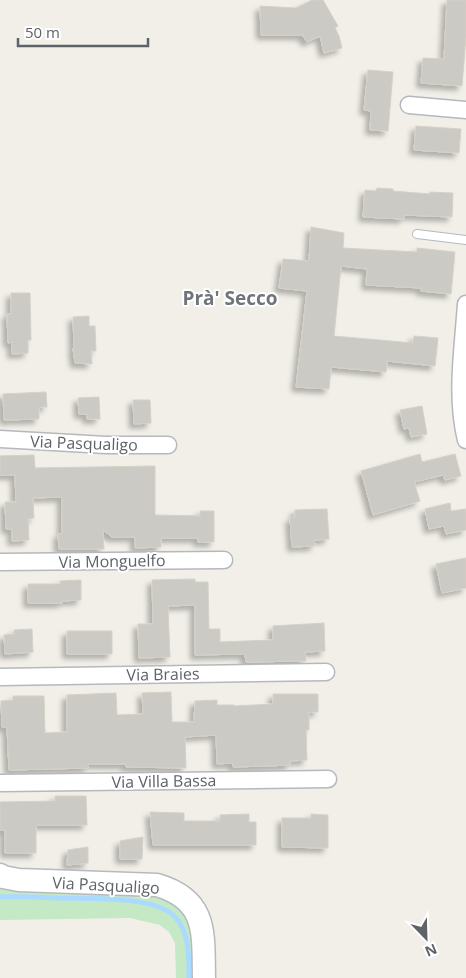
<svg xmlns="http://www.w3.org/2000/svg" width="466" height="978" font-family="'Open Sans',sans-serif">
<defs>
<filter id="shadow"><feDropShadow dx="-4.5" dy="4.5" stdDeviation="2.5" flood-color="#0004"/></filter>
</defs>
<rect width="100%" height="100%" fill="#f1efe8"/>
<path fill="#c5e8c5" d="M 0,886 L 155,894 C 162,898 170,901 176,905 C 198,921 194,954 195,978 L 176,978 L 175,943 L 169,932 L 160,925 L 130,918 L 0,920 Z"/>
<g fill="none" stroke-linecap="round" stroke-linejoin="round">
<path stroke="#aadaff" stroke-width="5" d="M 0,897 C 19,896 39,897 58,898 C 87,899 153,895 174,916 C 190,931 189,958 189,978"/>
</g>
<path fill="#cccac5" stroke="#d6d1c6" filter="url(#shadow)" d="M 312,0 L 323,0 L 338,26 L 335,28 L 339,36 L 342,48 L 324,53 L 320,36 L 307,42 L 302,35 L 261,35 L 260,6 L 296,8 Z
M 447,0 L 466,0 L 466,37 L 462,86 L 421,83 L 423,58 L 444,59 Z
M 368,70 L 393,72 L 388,131 L 370,130 L 371,111 L 364,110 Z
M 416,126 L 461,129 L 459,153 L 414,150 Z
M 377,188 L 393,189 L 393,191 L 430,194 L 430,192 L 453,193 L 452,217 L 404,215 L 404,219 L 363,217 L 365,190 L 376,191 Z
M 311,227 L 344,233 L 343,248 L 417,252 L 417,248 L 455,252 L 451,294 L 421,291 L 421,288 L 366,285 L 367,269 L 341,266 L 334,336 L 413,343 L 414,336 L 438,338 L 435,366 L 387,361 L 386,372 L 331,367 L 329,389 L 296,387 L 307,291 L 279,288 L 283,259 L 309,261 Z
M 11,293 L 30,293 L 31,340 L 28,340 L 28,353 L 12,354 L 12,342 L 8,343 L 7,314 L 11,314 Z
M 89,316 L 89,326 L 95,326 L 96,351 L 91,351 L 92,364 L 75,363 L 73,348 L 74,348 L 73,317 Z
M 46,392 L 47,407 L 39,407 L 39,419 L 4,420 L 3,394 Z
M 99,397 L 100,419 L 87,419 L 87,414 L 79,414 L 78,398 Z
M 133,400 L 150,400 L 151,423 L 134,424 Z
M 422,406 L 427,434 L 411,437 L 409,428 L 404,429 L 400,410 Z
M 420,454 L 422,462 L 455,454 L 461,476 L 445,480 L 443,475 L 414,482 L 420,501 L 373,515 L 361,471 Z
M 34,455 L 35,468 L 155,466 L 155,515 L 200,516 L 200,511 L 214,511 L 214,542 L 198,542 L 198,538 L 161,538 L 161,547 L 135,548 L 135,537 L 112,537 L 103,530 L 104,549 L 59,549 L 58,534 L 62,534 L 62,497 L 33,498 L 34,518 L 28,519 L 29,540 L 12,541 L 12,529 L 6,529 L 5,502 L 16,502 L 15,475 L 0,475 L 0,456 Z
M 450,503 L 451,511 L 466,509 L 466,530 L 446,534 L 444,526 L 429,529 L 425,509 Z
M 327,509 L 329,539 L 314,540 L 315,546 L 292,547 L 290,518 L 295,517 L 295,510 Z
M 466,558 L 466,588 L 442,593 L 436,564 Z
M 195,579 L 195,582 L 208,582 L 209,629 L 220,629 L 220,642 L 273,640 L 273,626 L 324,623 L 325,651 L 305,652 L 306,661 L 246,662 L 245,654 L 195,655 L 195,605 L 168,606 L 170,657 L 139,658 L 138,624 L 153,624 L 152,580 Z
M 81,580 L 81,600 L 62,601 L 62,603 L 28,603 L 28,584 L 60,584 L 60,581 Z
M 32,629 L 33,652 L 5,654 L 4,635 L 14,634 L 14,630 Z
M 67,631 L 112,631 L 112,654 L 67,654 Z
M 171,692 L 172,722 L 194,722 L 195,701 L 217,700 L 217,705 L 234,705 L 234,706 L 273,704 L 273,694 L 318,694 L 318,712 L 309,712 L 309,730 L 306,730 L 307,760 L 290,761 L 290,765 L 266,766 L 233,767 L 233,763 L 217,764 L 216,735 L 185,737 L 186,768 L 126,767 L 126,764 L 88,764 L 88,768 L 9,770 L 7,727 L 2,727 L 1,701 L 13,700 L 13,696 L 44,696 L 45,733 L 67,732 L 67,695 L 116,693 L 117,715 L 143,714 L 142,693 Z
M 55,796 L 86,796 L 87,825 L 36,825 L 36,853 L 5,853 L 5,830 L 0,830 L 0,802 L 55,801 Z
M 150,812 L 184,813 L 184,821 L 220,821 L 220,815 L 249,814 L 249,822 L 256,822 L 256,845 L 153,845 Z
M 311,814 L 328,815 L 328,848 L 282,847 L 282,818 L 311,818 Z
M 143,837 L 142,859 L 120,859 L 120,841 Z
M 88,847 L 88,863 L 67,865 L 68,850 Z"/>
<g fill="none" stroke-linecap="round" stroke-linejoin="round">
<defs>
<path id="lane" d="M 417,234 L 466,240"/>
<path id="street" d="M 409,105 L 466,110
M 466,304 C 463,349 455,396 466,440
M 0,439 L 106,445 L 168,445
M 0,562 L 224,560
M 0,677 L 326,672
M 0,783 L 328,779"/>
<path id="secondary" d="M 0,875 L 3,877 L 19,880 L 157,885 C 208,900 203,933 204,978"/>
</defs>
<use href="#lane" stroke="#b5b8bc" stroke-width="10"/>
<use href="#street" stroke="#b5b8bc" stroke-width="19"/>
<use href="#secondary" stroke="#b6babf" stroke-width="25"/>
<use href="#lane" stroke="#fff" stroke-width="8"/>
<use href="#street" stroke="#fff" stroke-width="16"/>
<use href="#secondary" stroke="#fff" stroke-width="22"/>
</g>
<g text-anchor="middle" dominant-baseline="central" stroke-width="4" stroke-linejoin="round" paint-order="stroke">
<g font-size="16" fill="#5f6368" stroke="#fff">
<text transform="translate(84 443) rotate(2)">Via Pasqualigo</text>
<text transform="translate(112 561) rotate(-1)">Via Monguelfo</text>
<text transform="translate(163 674) rotate(-1)">Via Braies</text>
<text transform="translate(164 781) rotate(-1)">Via Villa Bassa</text>
<text transform="translate(106 885) rotate(3)">Via Pasqualigo</text>
</g>
<g font-size="19" font-weight="bold" fill="#70757a" stroke="#fff">
<text x="230" y="298">Prà' Secco</text>
</g>
</g>
<g transform="translate(426 938) rotate(157)" stroke="#ffffff" stroke-width="4" paint-order="stroke">
<path d="M0-4L9 19L0 12L-9 19Z" fill="#5f6368"/>
<text y="-8" font-size="14" font-weight="bold" text-anchor="middle" fill="#5f6368">N</text>
</g>
<path d="M18 38v8h130v-8" fill="none" stroke="#5f6368" stroke-width="2.5"/>
<text x="25" y="38" font-size="15" fill="#5f6368" stroke="#ffffff" stroke-width="4" paint-order="stroke">50 m</text>
</svg>
